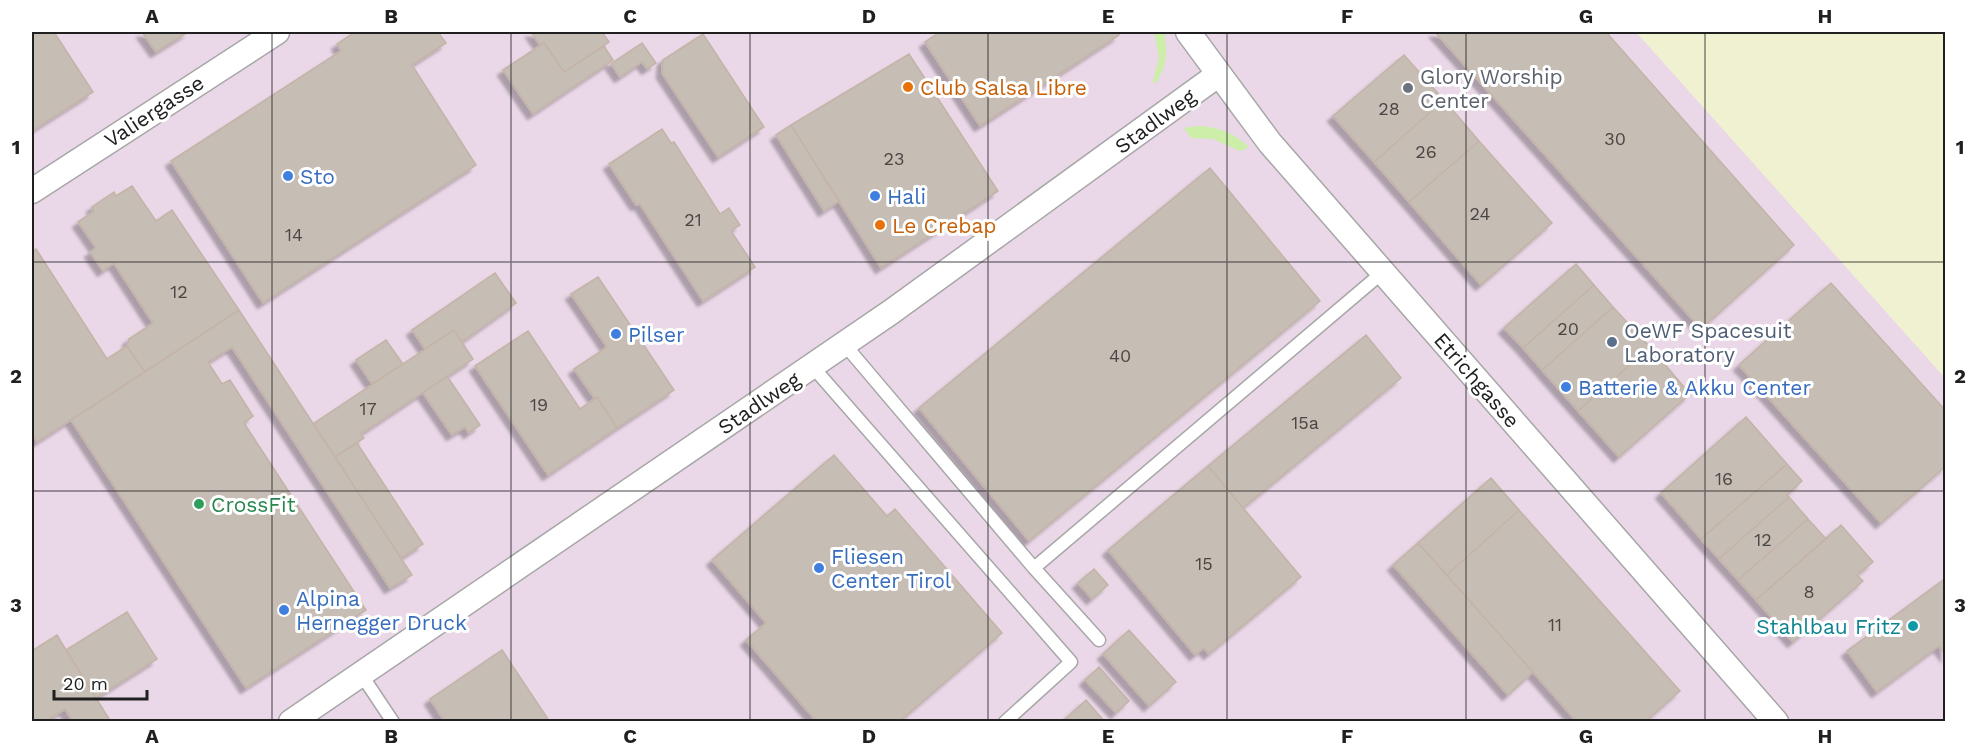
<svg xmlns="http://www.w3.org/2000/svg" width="1977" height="753" font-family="'Work Sans',sans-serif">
<defs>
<filter id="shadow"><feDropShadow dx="-5.5" dy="5.5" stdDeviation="1.5" flood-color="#0004"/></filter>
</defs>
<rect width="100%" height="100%" fill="#f1ede6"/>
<path fill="#ead7e7" d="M 32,32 L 1945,32 L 1945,721 L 32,721 Z"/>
<path fill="#eff1d0" d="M 1636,32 L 1944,32 L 1945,33 L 1945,378 Z"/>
<path fill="#cceea9" d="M 1154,32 L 1164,32 C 1168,51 1167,68 1155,84 L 1153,81 L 1159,57 Z
M 1196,126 C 1217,126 1234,133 1249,147 L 1240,151 L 1213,139 L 1191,138 L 1184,128 Z"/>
<path fill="#c6bdb5" stroke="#c4b3a7" stroke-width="1.5" filter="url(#shadow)" d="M 32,32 L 54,32 L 93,92 L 32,131 Z
M 142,32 L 188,32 L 156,52 Z
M 355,32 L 438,32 L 446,43 L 412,65 L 476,165 L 263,303 L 171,161 L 341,51 L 337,44 Z
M 531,32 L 602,32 L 609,42 L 564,72 L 544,43 L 540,45 Z
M 940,32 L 1117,32 L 1119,35 L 980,126 L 925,42 Z
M 1435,32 L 1606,32 L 1794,245 L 1701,329 Z
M 703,34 L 764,127 L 718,157 L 662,73 L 663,60 Z
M 544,43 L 564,72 L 604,46 L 613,60 L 533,114 L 503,70 Z
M 642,43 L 656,63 L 647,69 L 642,62 L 620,77 L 611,64 Z
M 909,54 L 998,191 L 881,268 L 791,125 Z
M 1404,55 L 1444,100 L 1374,162 L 1333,116 Z
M 1444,100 L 1479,141 L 1409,202 L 1374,162 Z
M 791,125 L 839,201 L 824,211 L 776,135 Z
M 662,129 L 671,143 L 674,142 L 720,214 L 729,208 L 740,225 L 731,231 L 755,267 L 703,301 L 640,204 L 636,205 L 609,164 Z
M 1479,141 L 1552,223 L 1481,285 L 1409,202 Z
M 1210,168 L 1320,301 L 1029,541 L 919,408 Z
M 132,186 L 156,221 L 172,210 L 239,310 L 145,372 L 127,346 L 129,339 L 153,323 L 114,263 L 103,271 L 90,252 L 96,248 L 78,222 L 94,211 L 92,207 L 114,192 L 116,196 Z
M 36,249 L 107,359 L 127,346 L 145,372 L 37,442 L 32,433 L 32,252 Z
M 1576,264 L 1594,285 L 1523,348 L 1504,328 Z
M 495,273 L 516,303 L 462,342 L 454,330 L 425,349 L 412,330 Z
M 598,277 L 674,390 L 617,428 L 597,397 L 595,399 L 574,369 L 607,347 L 571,294 Z
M 1831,283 L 1946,411 L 1946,466 L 1881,523 L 1739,365 Z
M 1594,285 L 1613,307 L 1542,370 L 1523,348 Z
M 1613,307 L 1650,347 L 1578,411 L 1542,370 Z
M 239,310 L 412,575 L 390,588 L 232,347 L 208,362 L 222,384 L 230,380 L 253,416 L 244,423 L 366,610 L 246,688 L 71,420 Z
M 454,330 L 473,359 L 361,434 L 364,438 L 335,457 L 313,424 Z
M 528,331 L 580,409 L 597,397 L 617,428 L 548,475 L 475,366 Z
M 1366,335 L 1401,378 L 1243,508 L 1208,466 Z
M 386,340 L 403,364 L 372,384 L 356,360 Z
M 1650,347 L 1690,394 L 1619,457 L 1578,411 Z
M 447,376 L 480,425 L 469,433 L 465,427 L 452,435 L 423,393 Z
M 1746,417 L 1787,464 L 1701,539 L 1661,493 Z
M 357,443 L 423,544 L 401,558 L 335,457 Z
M 834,455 L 887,516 L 895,509 L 1002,633 L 899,722 L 817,722 L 746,640 L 766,623 L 712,560 Z
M 1787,464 L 1802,481 L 1787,495 L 1789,497 L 1719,559 L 1701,539 Z
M 1208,466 L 1301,577 L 1209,654 L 1204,648 L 1195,655 L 1108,550 Z
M 1491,478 L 1519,510 L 1447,575 L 1418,543 Z
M 1789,497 L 1808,519 L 1738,580 L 1719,559 Z
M 1519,510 L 1680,691 L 1645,722 L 1577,722 L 1447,575 Z
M 1808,519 L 1826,539 L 1756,600 L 1738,580 Z
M 1841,525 L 1873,562 L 1857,575 L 1863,581 L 1793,642 L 1756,600 Z
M 1418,543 L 1533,672 L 1508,695 L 1393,565 Z
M 1094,569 L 1108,585 L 1092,599 L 1078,583 Z
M 1946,578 L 1946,656 L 1939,646 L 1877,692 L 1847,651 Z
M 127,612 L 157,659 L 96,698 L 66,650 Z
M 1129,630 L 1176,682 L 1149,706 L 1103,654 Z
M 57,635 L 66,650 L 111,722 L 73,722 L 65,709 L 45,722 L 32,722 L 32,651 Z
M 502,650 L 550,722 L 445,722 L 430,699 Z
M 1099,667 L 1129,701 L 1116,713 L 1085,680 Z
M 1086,700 L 1105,722 L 1062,722 Z"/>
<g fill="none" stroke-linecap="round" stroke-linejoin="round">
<defs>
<path id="service" d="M 845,345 L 1034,568 L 1099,640
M 812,366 L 1071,662 L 1005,722
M 1034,568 L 1383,272
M 361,674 L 393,722"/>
<path id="minor" d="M 1188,32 L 1270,143 L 1776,722
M 32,191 L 277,32
M 291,722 L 891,312 L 1219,74"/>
</defs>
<use href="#service" stroke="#a7a7a7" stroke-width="15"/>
<use href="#minor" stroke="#a7a7a7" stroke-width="27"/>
<use href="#service" stroke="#fff" stroke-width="12"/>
<use href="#minor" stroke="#fff" stroke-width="24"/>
</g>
<path fill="none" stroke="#202020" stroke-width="1.5" stroke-opacity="0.55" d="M 272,32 L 272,722M 511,32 L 511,722M 750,32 L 750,722M 988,32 L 988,722M 1227,32 L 1227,722M 1466,32 L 1466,722M 1705,32 L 1705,722M 32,262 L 1946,262M 32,491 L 1946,491"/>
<g fill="#e8710a" stroke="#fff" stroke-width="2">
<circle cx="908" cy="87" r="6"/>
<circle cx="880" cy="225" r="6"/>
</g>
<circle fill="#6b7280" stroke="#fff" stroke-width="2" cx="1408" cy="88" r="6"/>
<g fill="#3f7fe0" stroke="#fff" stroke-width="2">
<circle cx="288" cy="176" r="6"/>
<circle cx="875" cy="196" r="6"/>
<circle cx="616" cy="334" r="6"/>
<circle cx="1566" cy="387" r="6"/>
<circle cx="819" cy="568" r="6"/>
<circle cx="284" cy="610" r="6"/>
</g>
<circle fill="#5c6f8a" stroke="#fff" stroke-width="2" cx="1612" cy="342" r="6"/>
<circle fill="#2e9e5b" stroke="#fff" stroke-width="2" cx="199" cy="504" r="6"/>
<circle fill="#0f9aa8" stroke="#fff" stroke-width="2" cx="1913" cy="626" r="6"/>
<g text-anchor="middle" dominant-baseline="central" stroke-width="6" stroke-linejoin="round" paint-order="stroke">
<g font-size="18" fill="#4a4745">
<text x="1389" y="108">28</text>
<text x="1615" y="138">30</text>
<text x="1426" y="151">26</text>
<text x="894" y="158">23</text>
<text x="1480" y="213">24</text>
<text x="693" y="219">21</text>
<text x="294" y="234">14</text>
<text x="179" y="291">12</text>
<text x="1568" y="328">20</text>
<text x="1120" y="355">40</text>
<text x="539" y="404">19</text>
<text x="368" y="408">17</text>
<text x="1305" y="422">15a</text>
<text x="1724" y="478">16</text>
<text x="1763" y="539">12</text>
<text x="1204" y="563">15</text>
<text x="1809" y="591">8</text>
<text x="1555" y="624">11</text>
</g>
<g font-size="21" fill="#5b616d" stroke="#fff" text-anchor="start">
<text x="1420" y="76">Glory Worship<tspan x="1420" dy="24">Center</tspan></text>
</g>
<g font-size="21" fill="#c56008" stroke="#fff" text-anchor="start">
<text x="920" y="87">Club Salsa Libre</text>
<text x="892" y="225">Le Crebap</text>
</g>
<g font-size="21" fill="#202020" stroke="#fff">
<text transform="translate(154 111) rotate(-33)">Valiergasse</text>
<text transform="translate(1155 121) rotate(-36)">Stadlweg</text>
<text transform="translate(1477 380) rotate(49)">Etrichgasse</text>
<text transform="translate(759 403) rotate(-34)">Stadlweg</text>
</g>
<g font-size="21" fill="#366cbe" stroke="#fff" text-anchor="start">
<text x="300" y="176">Sto</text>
<text x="887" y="196">Hali</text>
<text x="628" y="334">Pilser</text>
<text x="1578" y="387">Batterie &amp; Akku Center</text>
<text x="831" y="556">Fliesen<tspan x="831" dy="24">Center Tirol</tspan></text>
<text x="296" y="598">Alpina<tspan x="296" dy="24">Hernegger Druck</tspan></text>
</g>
<g font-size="21" fill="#4e5e75" stroke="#fff" text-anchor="start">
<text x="1624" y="330">OeWF Spacesuit<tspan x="1624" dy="24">Laboratory</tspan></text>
</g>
<g font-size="21" fill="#27864d" stroke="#fff" text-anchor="start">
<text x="211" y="504">CrossFit</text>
</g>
<g font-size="21" fill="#0d838f" stroke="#fff" text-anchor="end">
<text x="1901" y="626">Stahlbau Fritz</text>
</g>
</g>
<rect width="1977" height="753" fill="none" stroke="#ffffff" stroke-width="66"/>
<path d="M54 690v9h93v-9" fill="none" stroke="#202020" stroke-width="3"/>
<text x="63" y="690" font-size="18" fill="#202020" stroke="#ffffff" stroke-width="4.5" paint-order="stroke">20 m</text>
<rect x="33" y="33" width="1911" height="687" fill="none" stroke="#202020" stroke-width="2"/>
<g font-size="20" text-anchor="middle" font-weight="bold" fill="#202020">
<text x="152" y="23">A</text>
<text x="391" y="23">B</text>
<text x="630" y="23">C</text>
<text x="869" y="23">D</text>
<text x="1108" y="23">E</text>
<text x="1347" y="23">F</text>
<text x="1586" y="23">G</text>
<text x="1825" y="23">H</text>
<text x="16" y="154">1</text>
<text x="1960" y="154">1</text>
<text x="16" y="383">2</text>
<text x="1960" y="383">2</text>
<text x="16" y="612">3</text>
<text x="1960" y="612">3</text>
<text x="152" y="743">A</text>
<text x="391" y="743">B</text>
<text x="630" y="743">C</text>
<text x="869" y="743">D</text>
<text x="1108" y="743">E</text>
<text x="1347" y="743">F</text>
<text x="1586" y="743">G</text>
<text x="1825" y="743">H</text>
</g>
</svg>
